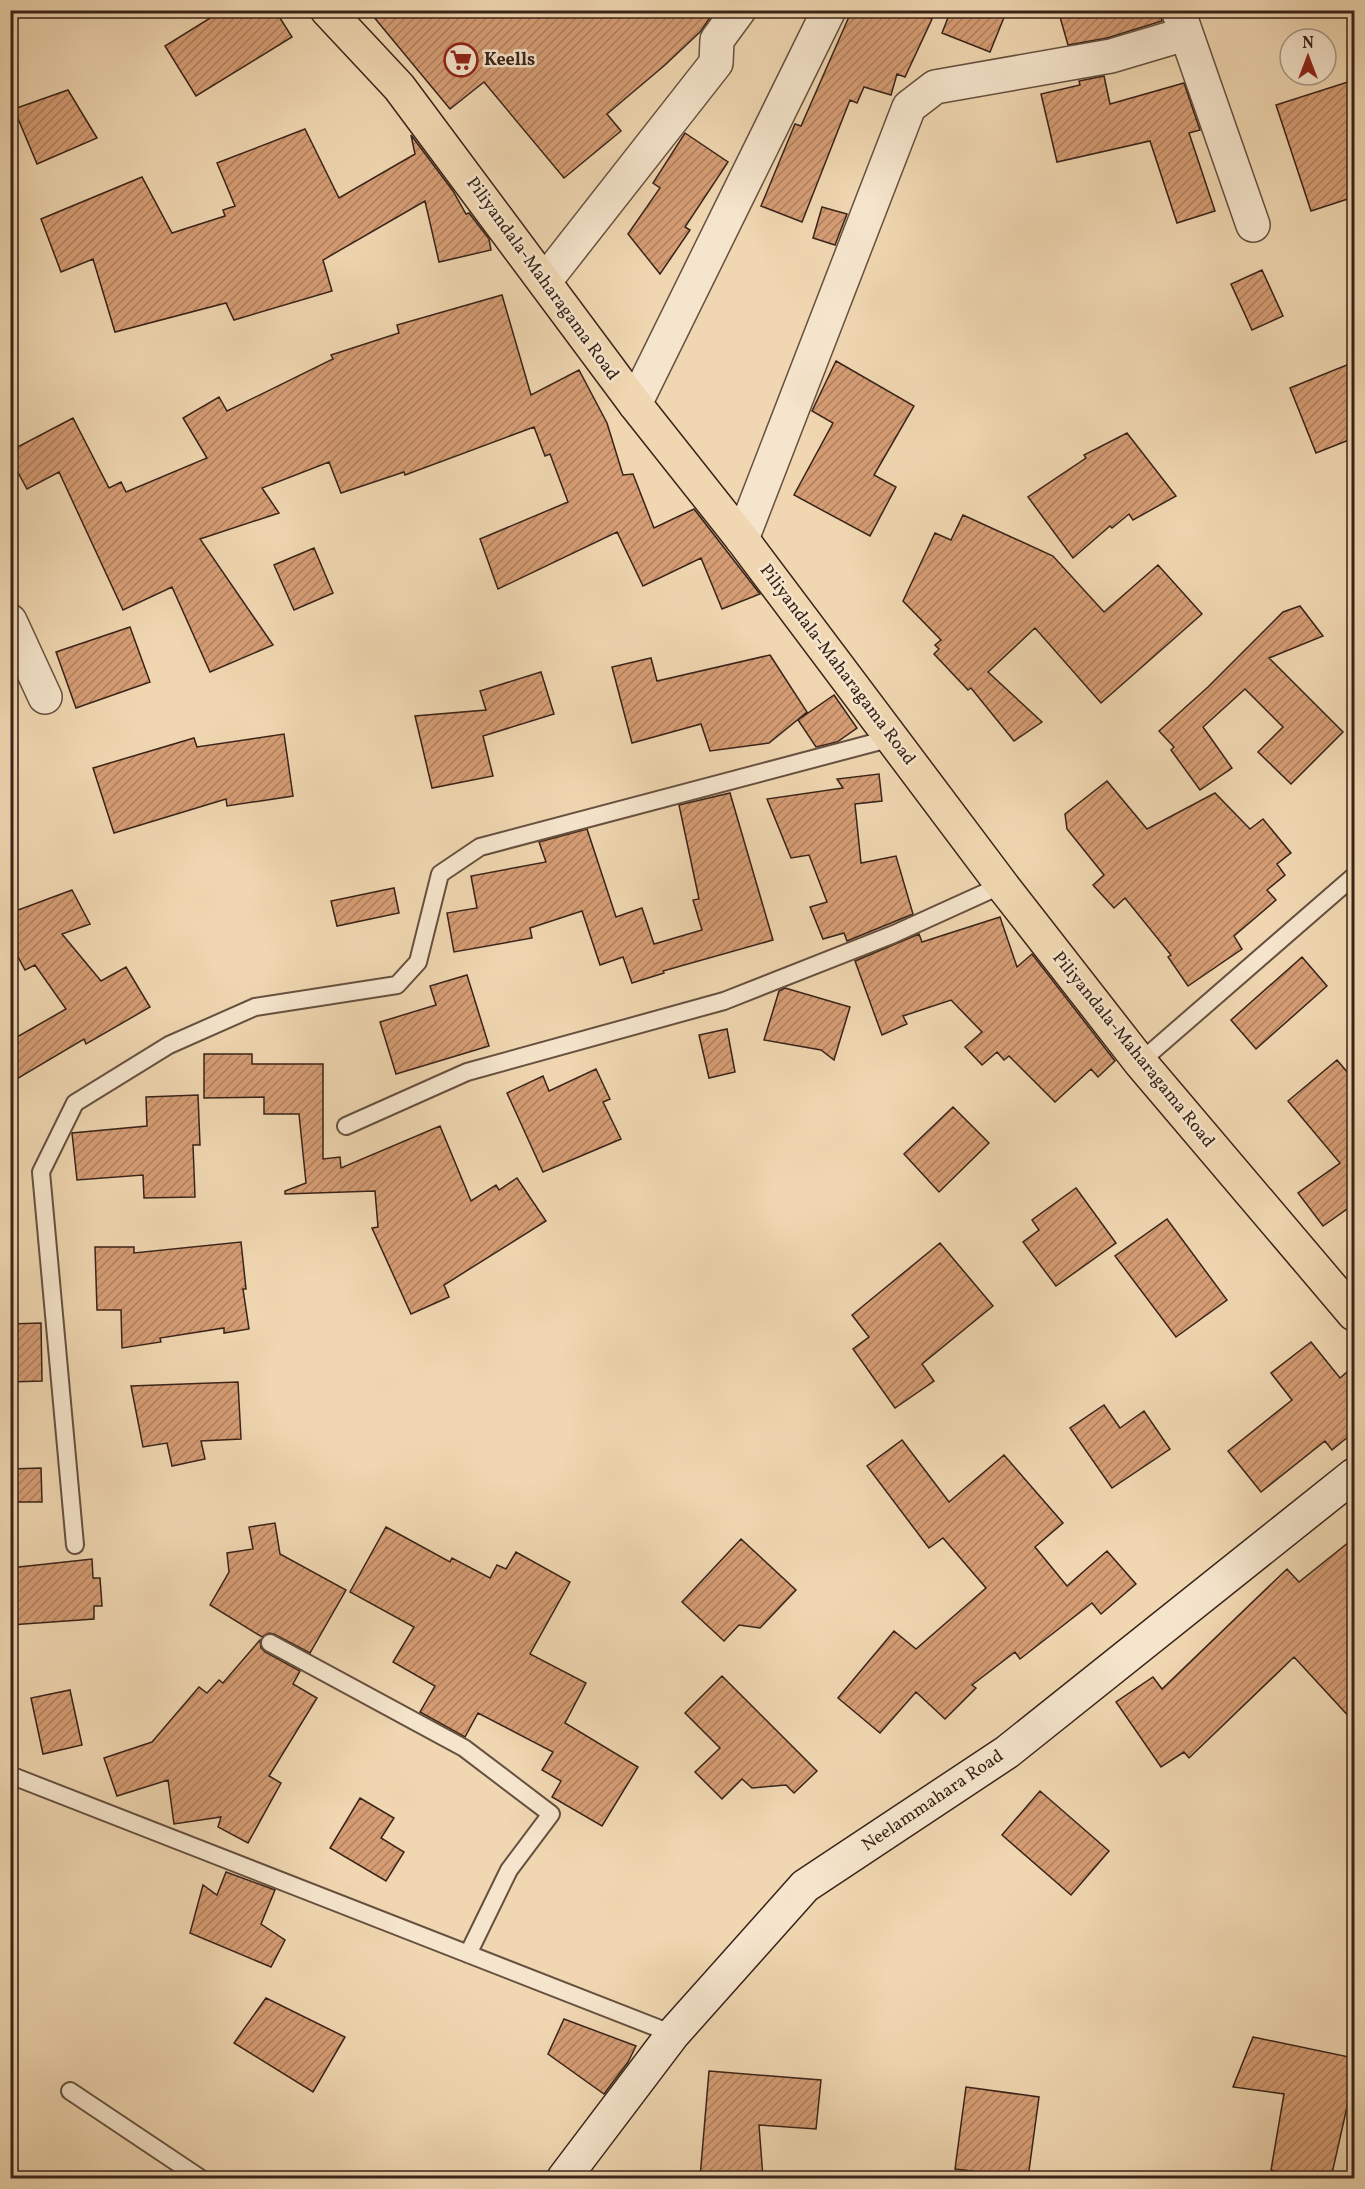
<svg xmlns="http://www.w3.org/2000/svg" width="1365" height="2189" font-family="Vollkorn,serif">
<defs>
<pattern id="building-hatch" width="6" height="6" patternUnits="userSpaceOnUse" patternTransform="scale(1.5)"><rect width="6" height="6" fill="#d69d75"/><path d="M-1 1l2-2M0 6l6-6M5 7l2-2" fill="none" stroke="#af805f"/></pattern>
</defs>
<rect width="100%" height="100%" fill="#f0d7b1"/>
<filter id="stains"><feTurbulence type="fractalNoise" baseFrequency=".00333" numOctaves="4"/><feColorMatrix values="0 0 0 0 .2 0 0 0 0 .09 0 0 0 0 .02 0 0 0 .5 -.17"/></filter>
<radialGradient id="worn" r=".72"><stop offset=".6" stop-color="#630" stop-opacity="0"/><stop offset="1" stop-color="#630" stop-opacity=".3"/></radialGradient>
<path fill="url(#building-hatch)" stroke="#382319" stroke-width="1.5" d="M 223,10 L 275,10 L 292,37 L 196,96 L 165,46 Z
M 368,10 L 715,10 L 701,31 L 665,65 L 607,114 L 621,131 L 564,178 L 484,82 L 450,109 Z
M 852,10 L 912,10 L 932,19 L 905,77 L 897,74 L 891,95 L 864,87 L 857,103 L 850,100 L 802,222 L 761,206 L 795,124 L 801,126 Z
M 951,10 L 1007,10 L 990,52 L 942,33 Z
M 1058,10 L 1160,10 L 1162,21 L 1107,38 L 1068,45 Z
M 1104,76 L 1110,104 L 1184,83 L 1200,130 L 1189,133 L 1215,211 L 1177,223 L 1150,141 L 1057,162 L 1041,94 L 1080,85 L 1079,81 Z
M 1354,80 L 1354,197 L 1311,211 L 1276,105 Z
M 68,90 L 97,138 L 37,164 L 14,109 Z
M 305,129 L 339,198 L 415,154 L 411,135 L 453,191 L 466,214 L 469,213 L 489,239 L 491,250 L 439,262 L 425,201 L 323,260 L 332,291 L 234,320 L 226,303 L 115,332 L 93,259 L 61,272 L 41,219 L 142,177 L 172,233 L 225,216 L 223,210 L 235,206 L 217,163 Z
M 685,133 L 728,162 L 685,227 L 690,230 L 660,274 L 628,234 L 660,188 L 653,183 Z
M 822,207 L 847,214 L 835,245 L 813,238 Z
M 1262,270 L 1283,316 L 1252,330 L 1231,284 Z
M 502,295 L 531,395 L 579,370 L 607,423 L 623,475 L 633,474 L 654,528 L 694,509 L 760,594 L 722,609 L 701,558 L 643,586 L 617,532 L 498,589 L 480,539 L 568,502 L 550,454 L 545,456 L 534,427 L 405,475 L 404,472 L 341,493 L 329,462 L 262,488 L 279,513 L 200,539 L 273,645 L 210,672 L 172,587 L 123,610 L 59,472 L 27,489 L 10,458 L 10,451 L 73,418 L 109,488 L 121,482 L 126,492 L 207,458 L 183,418 L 219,397 L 227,411 L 333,359 L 331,355 L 399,333 L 397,325 Z
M 836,361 L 914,406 L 874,475 L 896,487 L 870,536 L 794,495 L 833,423 L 812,411 Z
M 1354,362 L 1354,438 L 1316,453 L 1290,388 Z
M 1127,433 L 1176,496 L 1133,520 L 1129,514 L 1112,528 L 1110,526 L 1073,558 L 1028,497 L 1086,458 L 1084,455 Z
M 963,515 L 1053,556 L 1104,612 L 1158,565 L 1202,614 L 1101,703 L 1035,628 L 988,672 L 1042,722 L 1014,741 L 971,688 L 968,690 L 934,654 L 939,649 L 935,645 L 941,640 L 903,601 L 935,533 L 951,540 Z
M 314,548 L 333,593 L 294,610 L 274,565 Z
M 1300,606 L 1323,636 L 1269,658 L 1343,732 L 1291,784 L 1258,752 L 1283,727 L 1245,689 L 1203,727 L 1232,768 L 1200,790 L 1171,750 L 1174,747 L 1159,731 L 1208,687 L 1283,612 Z
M 130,627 L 150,682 L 76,708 L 56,652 Z
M 770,655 L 807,712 L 769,743 L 710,751 L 701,724 L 632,743 L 612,667 L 651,658 L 657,681 Z
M 541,672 L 554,714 L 483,736 L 493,776 L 432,788 L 415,716 L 486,710 L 480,691 Z
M 834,695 L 857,728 L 837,742 L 816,747 L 798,720 Z
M 284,734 L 293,796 L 227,806 L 226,799 L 114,833 L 93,768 L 194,738 L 197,747 Z
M 879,774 L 882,801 L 855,804 L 861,863 L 896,856 L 913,914 L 847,941 L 844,933 L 823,939 L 810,907 L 827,902 L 809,855 L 791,858 L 767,799 L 843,788 L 837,779 Z
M 1107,781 L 1147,829 L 1215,793 L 1250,829 L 1263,819 L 1291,853 L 1277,864 L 1285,875 L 1267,890 L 1276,900 L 1234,936 L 1242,949 L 1188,986 L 1168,957 L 1171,955 L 1125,898 L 1114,908 L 1093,885 L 1104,875 L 1067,829 L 1065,814 Z
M 730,793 L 773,940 L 663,971 L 664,973 L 632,983 L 623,957 L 600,965 L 582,911 L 530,928 L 532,938 L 454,952 L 447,913 L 477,908 L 471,876 L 546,862 L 539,842 L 587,829 L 616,917 L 642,908 L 654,944 L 702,930 L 693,900 L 699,899 L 679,805 Z
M 394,888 L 399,913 L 337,926 L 331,901 Z
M 72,890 L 90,924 L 62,934 L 101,981 L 126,967 L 150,1007 L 86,1044 L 84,1039 L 10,1083 L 10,1041 L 66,1009 L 35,965 L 25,970 L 10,942 L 10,913 Z
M 1000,917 L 1017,967 L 1032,954 L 1115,1061 L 1098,1077 L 1091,1069 L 1055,1102 L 1009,1056 L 1004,1060 L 997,1052 L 982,1065 L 965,1047 L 982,1032 L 951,1000 L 903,1016 L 907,1024 L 882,1035 L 855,961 L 919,934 L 922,942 Z
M 1302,957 L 1327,986 L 1256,1049 L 1231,1020 Z
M 467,975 L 489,1046 L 396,1074 L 380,1022 L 436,1005 L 430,986 Z
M 785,988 L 850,1007 L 834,1060 L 821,1050 L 764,1040 L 779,991 Z
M 727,1029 L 735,1072 L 709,1078 L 699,1035 Z
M 204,1054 L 252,1054 L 252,1064 L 323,1064 L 323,1159 L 340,1157 L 341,1168 L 440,1126 L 471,1201 L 496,1185 L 499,1190 L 517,1178 L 546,1221 L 444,1285 L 449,1297 L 411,1314 L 372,1228 L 378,1227 L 375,1191 L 285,1194 L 285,1191 L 306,1183 L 299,1114 L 264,1114 L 264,1097 L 204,1098 Z
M 1337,1060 L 1354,1080 L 1354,1204 L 1323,1226 L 1298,1193 L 1340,1163 L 1288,1101 Z
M 596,1069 L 610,1099 L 603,1102 L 621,1139 L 543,1172 L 507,1093 L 543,1076 L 549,1091 Z
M 198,1095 L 200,1145 L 193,1145 L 195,1197 L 144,1198 L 143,1175 L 77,1180 L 72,1133 L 147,1126 L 146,1097 Z
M 953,1107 L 989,1143 L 939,1192 L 904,1154 Z
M 1076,1188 L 1116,1243 L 1056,1286 L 1023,1242 L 1039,1230 L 1032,1220 Z
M 1167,1219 L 1227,1300 L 1176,1337 L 1115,1256 Z
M 241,1242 L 246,1289 L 243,1289 L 249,1329 L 224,1333 L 224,1328 L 160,1338 L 161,1342 L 122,1348 L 121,1310 L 97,1310 L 95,1247 L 134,1247 L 134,1253 Z
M 940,1243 L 993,1306 L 922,1364 L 934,1381 L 895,1408 L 853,1349 L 869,1337 L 852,1315 Z
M 41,1323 L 42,1381 L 10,1382 L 10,1324 Z
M 1311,1342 L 1340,1378 L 1354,1366 L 1354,1432 L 1332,1450 L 1325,1441 L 1261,1492 L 1228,1451 L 1292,1400 L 1271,1373 Z
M 238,1382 L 241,1439 L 201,1441 L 205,1459 L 172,1466 L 167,1443 L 143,1447 L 131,1386 Z
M 1104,1405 L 1120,1428 L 1144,1411 L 1170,1449 L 1112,1488 L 1070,1428 Z
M 902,1440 L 949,1502 L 1004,1455 L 1063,1523 L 1035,1547 L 1067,1586 L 1107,1551 L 1136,1584 L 1101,1614 L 1092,1603 L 1020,1659 L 1015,1652 L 972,1685 L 976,1688 L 945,1719 L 916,1692 L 880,1733 L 838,1698 L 894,1631 L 916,1649 L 986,1588 L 943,1538 L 929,1548 L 867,1466 Z
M 41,1468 L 42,1502 L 10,1502 L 10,1469 Z
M 275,1523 L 280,1554 L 346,1590 L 310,1653 L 274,1634 L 269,1633 L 262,1637 L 210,1605 L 229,1572 L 227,1553 L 253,1549 L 249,1527 Z
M 386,1527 L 450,1562 L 452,1558 L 490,1578 L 497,1565 L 506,1569 L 516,1552 L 570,1582 L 530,1654 L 586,1683 L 565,1723 L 638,1767 L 602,1826 L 552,1797 L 561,1781 L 542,1770 L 553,1752 L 478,1713 L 465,1737 L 420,1712 L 435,1686 L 393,1662 L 414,1627 L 350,1592 Z
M 1354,1538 L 1354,1722 L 1294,1657 L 1189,1758 L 1184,1752 L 1161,1767 L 1116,1702 L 1153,1677 L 1162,1689 L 1287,1569 L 1299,1582 Z
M 741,1539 L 796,1590 L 760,1628 L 739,1625 L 724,1641 L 682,1602 Z
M 92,1559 L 93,1578 L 100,1578 L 102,1606 L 94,1606 L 94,1619 L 10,1625 L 10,1568 Z
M 260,1640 L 261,1648 L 265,1652 L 300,1671 L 293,1684 L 317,1698 L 269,1776 L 281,1783 L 248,1843 L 218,1827 L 221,1817 L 174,1824 L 168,1780 L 117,1796 L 104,1758 L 152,1742 L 199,1687 L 207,1693 L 219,1680 L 223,1683 Z
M 722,1676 L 817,1771 L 794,1793 L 786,1785 L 752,1788 L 742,1779 L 722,1799 L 695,1772 L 720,1748 L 685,1713 Z
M 70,1690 L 82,1745 L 43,1754 L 31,1698 Z
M 1040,1791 L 1109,1851 L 1071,1895 L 1002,1835 Z
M 360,1798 L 394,1818 L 381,1838 L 404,1852 L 386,1881 L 330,1848 Z
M 226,1872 L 275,1890 L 261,1924 L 285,1940 L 271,1967 L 190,1933 L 203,1885 L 217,1895 Z
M 266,1998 L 345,2037 L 313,2092 L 234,2043 Z
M 564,2019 L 636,2046 L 628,2062 L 604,2094 L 548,2054 Z
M 1253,2037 L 1354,2058 L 1354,2076 L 1331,2178 L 1301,2178 L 1271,2170 L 1284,2094 L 1233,2087 Z
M 709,2071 L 821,2080 L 816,2129 L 759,2125 L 763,2178 L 700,2178 Z
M 966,2087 L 1039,2097 L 1028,2178 L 955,2169 Z"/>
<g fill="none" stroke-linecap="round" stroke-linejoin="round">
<defs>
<path id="lane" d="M 1140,1062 L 1354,876
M 346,1126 L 467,1072 L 724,1001 L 894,934 L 1002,885
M 75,1545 L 41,1172 L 75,1103 L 169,1045 L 255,1007 L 397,985 L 418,962 L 440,874 L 480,847 L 892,738
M 270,1643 L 464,1748 L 551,1814 L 509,1870 L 468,1954
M 10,1775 L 673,2034
M 70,2091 L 200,2178"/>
<path id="street" d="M 1178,10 L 1253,225
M 545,281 L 716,63 L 717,40 L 739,10
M 635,404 L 829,10
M 742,539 L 909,107 L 935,87 L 1111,56 L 1185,34
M 10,621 L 45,697"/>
<path id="secondary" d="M 564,2178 L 673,2034 L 805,1886 L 1007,1752 L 1354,1475"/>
<path id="primary" d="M 327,10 L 399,87 L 635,404 L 742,539 L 1002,885 L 1140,1062 L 1354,1314"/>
</defs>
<use href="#lane" stroke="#66503f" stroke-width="20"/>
<use href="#street" stroke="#66503f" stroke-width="36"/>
<use href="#secondary" stroke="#382319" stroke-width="36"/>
<use href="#primary" stroke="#382319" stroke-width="36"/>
<use href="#lane" stroke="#f5e5cc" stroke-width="16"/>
<use href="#street" stroke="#f5e5cc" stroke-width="33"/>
<use href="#secondary" stroke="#f5e5cc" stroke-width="33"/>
<use href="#primary" stroke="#f0d7b1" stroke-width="33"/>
</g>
<defs>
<symbol id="supermarket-ring" viewBox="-11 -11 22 22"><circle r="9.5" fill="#f5e5cc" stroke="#8f2418" stroke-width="1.5"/><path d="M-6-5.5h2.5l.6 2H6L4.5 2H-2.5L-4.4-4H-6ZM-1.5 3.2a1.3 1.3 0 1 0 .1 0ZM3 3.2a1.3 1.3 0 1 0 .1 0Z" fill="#8f2418"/></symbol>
</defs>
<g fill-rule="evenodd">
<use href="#supermarket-ring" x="442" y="41" width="38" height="38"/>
</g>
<g text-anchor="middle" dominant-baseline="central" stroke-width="5" stroke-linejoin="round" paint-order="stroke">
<g font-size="18" font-weight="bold" fill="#382319" stroke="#f5e5cc" text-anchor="start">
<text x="484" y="60">Keells</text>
</g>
<g font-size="18" fill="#382319" stroke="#f5e5cc">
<text transform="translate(542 279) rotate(54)">Piliyandala-Maharagama Road</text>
<text transform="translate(837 665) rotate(53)">Piliyandala-Maharagama Road</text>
<text transform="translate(1133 1050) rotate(51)">Piliyandala-Maharagama Road</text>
<text transform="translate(933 1801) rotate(-34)">Neelammahara Road</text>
</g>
</g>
<rect width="1365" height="2189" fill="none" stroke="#f0d7b1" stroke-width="36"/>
<rect x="12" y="12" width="1341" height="2165" fill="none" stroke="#382319" stroke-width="3"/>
<rect x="18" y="18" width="1329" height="2153" fill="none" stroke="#382319" stroke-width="1.5"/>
<g transform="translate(1308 57)"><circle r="28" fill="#f5e5cc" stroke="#a99784" stroke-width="1.5"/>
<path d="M0-4.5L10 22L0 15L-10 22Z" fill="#8f2418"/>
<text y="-9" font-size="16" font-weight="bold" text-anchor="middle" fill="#382319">N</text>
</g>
<rect width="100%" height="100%" filter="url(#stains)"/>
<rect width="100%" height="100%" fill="url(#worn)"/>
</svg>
